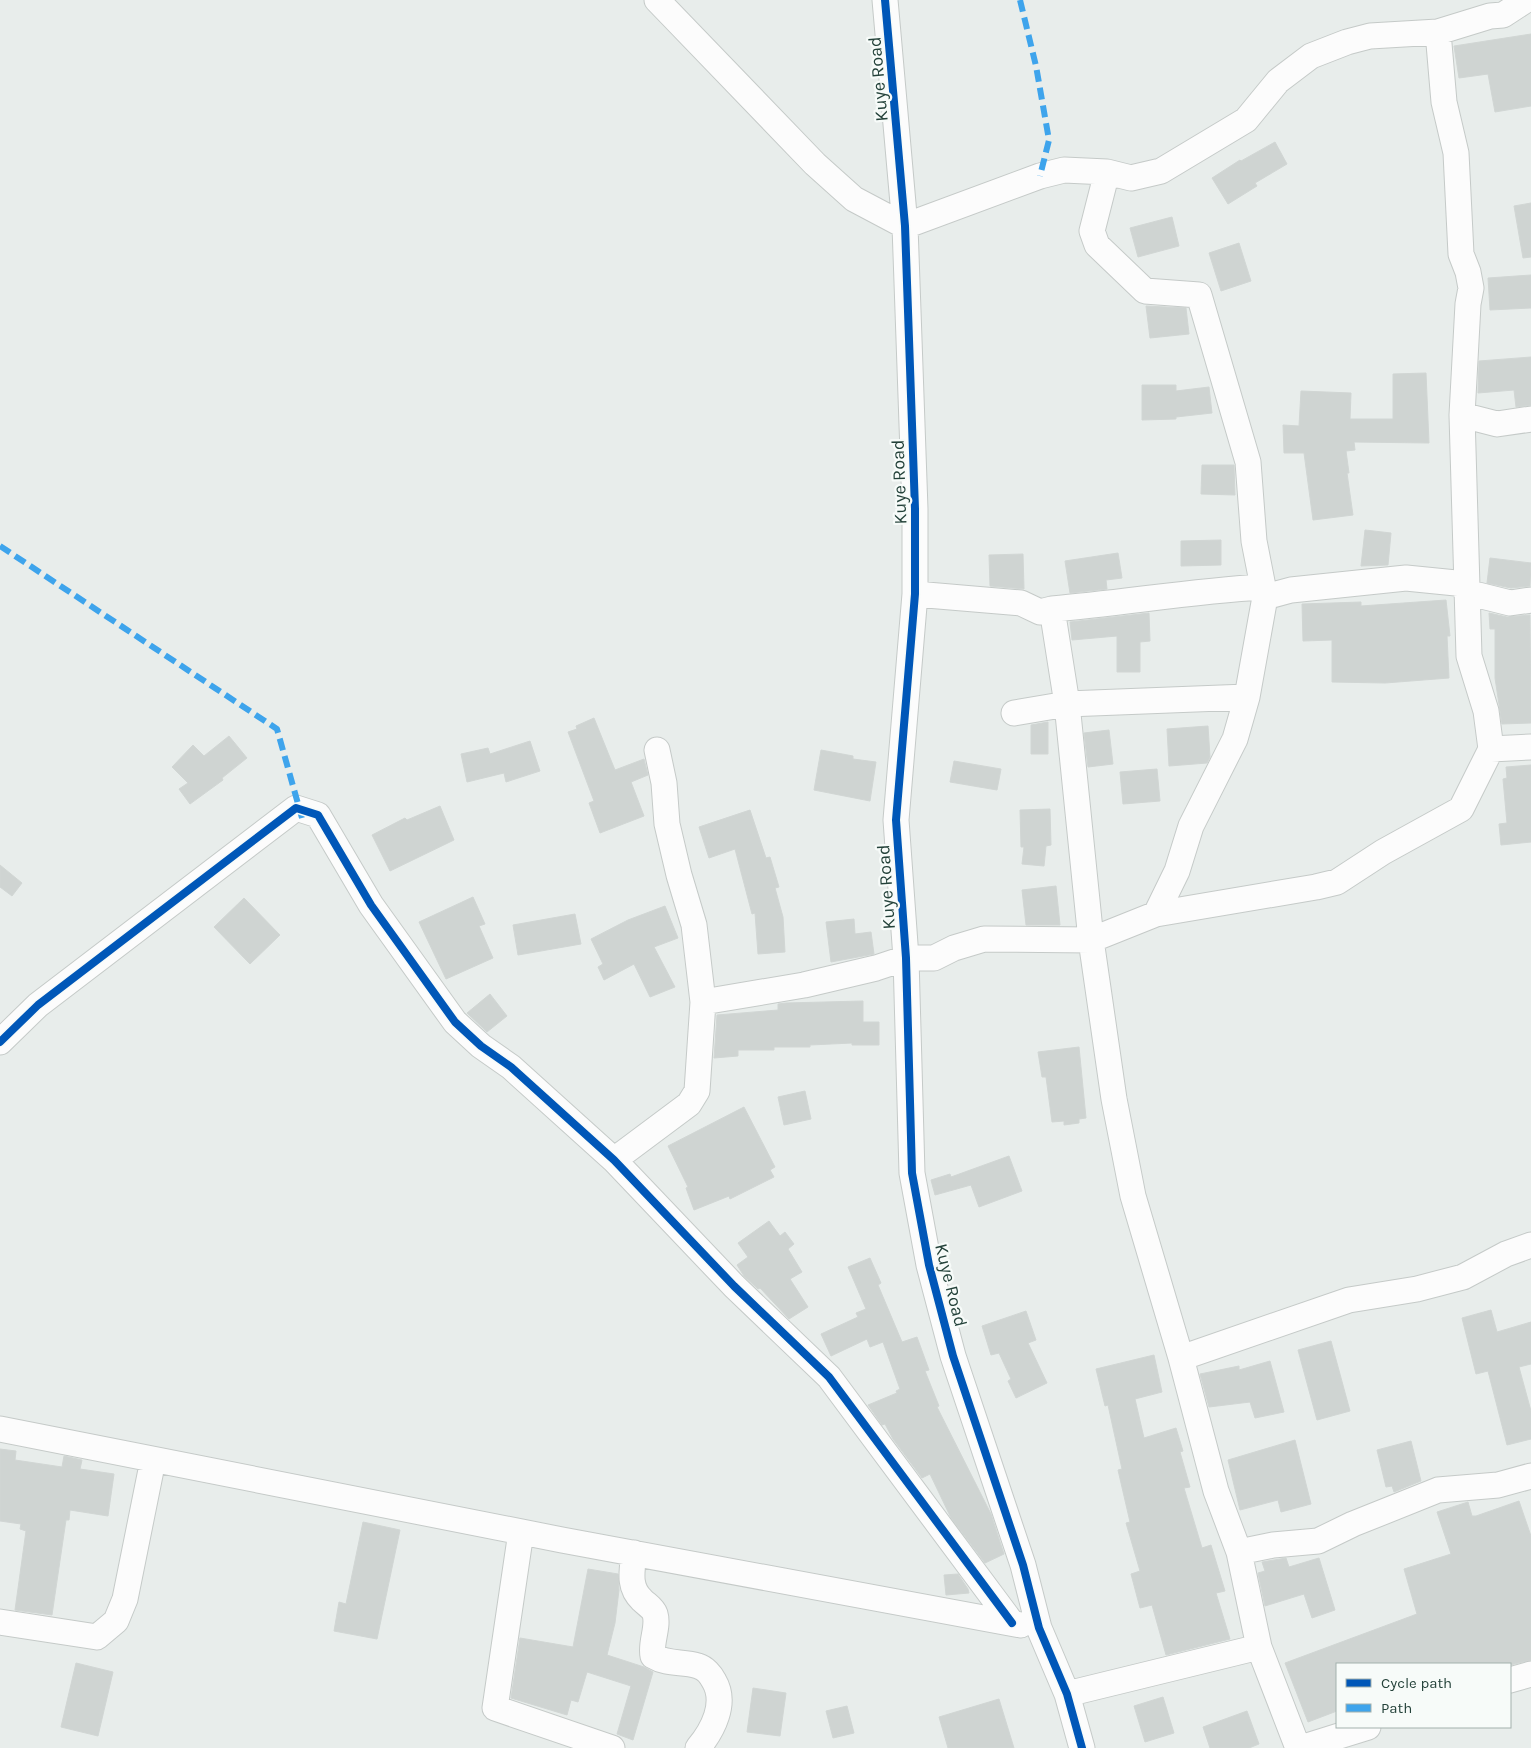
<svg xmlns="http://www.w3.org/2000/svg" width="1531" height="1748" font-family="Karla,sans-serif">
<rect width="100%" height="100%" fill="#e8edeb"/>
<path fill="#cfd4d2" stroke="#d1d6d4" d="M 1531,34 L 1531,106 L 1495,112 L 1488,74 L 1459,78 L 1454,46 Z
M 1275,142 L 1287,164 L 1255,183 L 1257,186 L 1228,204 L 1212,178 L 1240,160 L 1241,161 Z
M 1531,203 L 1531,257 L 1523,258 L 1514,206 Z
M 1172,217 L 1179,246 L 1138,257 L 1130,228 Z
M 1239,243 L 1251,281 L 1221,291 L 1209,253 Z
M 1531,275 L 1531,308 L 1490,310 L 1488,278 Z
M 1146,306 L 1186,308 L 1189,334 L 1150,338 Z
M 1531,357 L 1531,405 L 1516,407 L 1514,390 L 1478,393 L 1479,361 Z
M 1426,373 L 1429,443 L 1354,442 L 1355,450 L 1346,451 L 1349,473 L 1347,473 L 1353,515 L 1313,520 L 1304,453 L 1284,453 L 1283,425 L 1299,426 L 1301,391 L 1351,393 L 1350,419 L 1393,419 L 1393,374 Z
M 1142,385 L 1176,385 L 1176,391 L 1209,387 L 1212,413 L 1176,417 L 1176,419 L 1142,420 Z
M 1202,465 L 1234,465 L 1235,495 L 1201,494 Z
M 1365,530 L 1391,533 L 1388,565 L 1361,566 Z
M 1221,540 L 1221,565 L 1181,566 L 1181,541 Z
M 1118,553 L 1122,578 L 1106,580 L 1107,589 L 1070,593 L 1065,561 Z
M 1023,554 L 1024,589 L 990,586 L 989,555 Z
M 1490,558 L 1531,563 L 1530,586 L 1511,588 L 1487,583 Z
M 1446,600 L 1450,636 L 1447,636 L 1449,678 L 1385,683 L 1332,682 L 1332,640 L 1303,641 L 1302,604 L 1361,602 L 1361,606 Z
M 1149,613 L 1150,641 L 1140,642 L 1140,672 L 1117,672 L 1117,636 L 1072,640 L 1070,622 Z
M 1489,613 L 1507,617 L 1530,615 L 1531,723 L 1502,724 L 1495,678 L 1495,629 L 1490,629 Z
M 594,718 L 615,770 L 644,759 L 648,775 L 631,782 L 644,816 L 600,833 L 589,803 L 594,801 L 568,732 L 577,729 L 576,726 Z
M 1048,722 L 1048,754 L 1031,754 L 1031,725 Z
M 1208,726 L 1210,757 L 1207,763 L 1169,766 L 1167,729 Z
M 1109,730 L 1113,764 L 1088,767 L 1084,733 Z
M 229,736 L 247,758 L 222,778 L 223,780 L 190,804 L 179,789 L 188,783 L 172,767 L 193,745 L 204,756 Z
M 530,741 L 540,771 L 506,782 L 504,773 L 467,782 L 461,754 L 488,748 L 490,754 Z
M 821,750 L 853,756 L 853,759 L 876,762 L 870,801 L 814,790 Z
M 954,761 L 1001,769 L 997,790 L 950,782 Z
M 1531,765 L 1531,842 L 1501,845 L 1499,824 L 1507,823 L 1503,779 L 1507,778 L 1506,767 Z
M 1157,769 L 1160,801 L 1123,804 L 1120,772 Z
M 440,806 L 454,840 L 390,871 L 372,835 L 405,818 L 407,820 Z
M 1050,809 L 1051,845 L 1046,846 L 1044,866 L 1022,864 L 1024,847 L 1021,847 L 1020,810 Z
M 750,810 L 766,858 L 770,857 L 779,887 L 775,888 L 783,917 L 785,952 L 758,954 L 755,913 L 752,914 L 735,849 L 709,858 L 699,827 Z
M 0,865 L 22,883 L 12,896 L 0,887 Z
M 1056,886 L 1060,925 L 1026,925 L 1022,890 Z
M 473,897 L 485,924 L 479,926 L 493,958 L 446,979 L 419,922 Z
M 244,898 L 280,935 L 250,964 L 214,927 Z
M 665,906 L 678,938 L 654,947 L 675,987 L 650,997 L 634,964 L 604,980 L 598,967 L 603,964 L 591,939 L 628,920 Z
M 575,914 L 581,944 L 518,955 L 513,925 Z
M 854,919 L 855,934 L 871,932 L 874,954 L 831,962 L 826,922 Z
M 490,994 L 507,1016 L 487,1032 L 467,1013 Z
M 863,1001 L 863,1022 L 879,1022 L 879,1045 L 852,1045 L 852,1043 L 810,1045 L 810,1047 L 774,1047 L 774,1050 L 738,1050 L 738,1056 L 714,1058 L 717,1015 L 778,1010 L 778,1004 L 786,1003 Z
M 1079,1047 L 1086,1118 L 1079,1119 L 1079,1123 L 1064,1125 L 1064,1121 L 1052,1122 L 1046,1077 L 1042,1077 L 1038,1052 Z
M 805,1091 L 811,1119 L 784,1125 L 778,1097 Z
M 744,1107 L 775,1167 L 770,1170 L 774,1177 L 730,1199 L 729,1196 L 694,1210 L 686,1188 L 688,1187 L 668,1146 Z
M 1009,1156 L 1022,1191 L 979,1207 L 971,1185 L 935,1195 L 931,1180 L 950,1174 L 951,1177 Z
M 769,1221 L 780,1236 L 785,1232 L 794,1244 L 788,1249 L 802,1272 L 790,1279 L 808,1307 L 789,1319 L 760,1288 L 758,1289 L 744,1276 L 737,1265 L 748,1257 L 738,1243 Z
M 870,1258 L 881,1283 L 878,1285 L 902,1342 L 917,1337 L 929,1370 L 925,1371 L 939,1406 L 937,1407 L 991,1514 L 1004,1554 L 985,1563 L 951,1518 L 930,1474 L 922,1478 L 893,1439 L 885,1424 L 882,1425 L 868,1405 L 897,1393 L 896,1391 L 900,1389 L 883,1342 L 870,1347 L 867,1339 L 831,1356 L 821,1334 L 858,1317 L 856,1313 L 866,1309 L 848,1267 Z
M 1491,1310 L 1497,1332 L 1531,1322 L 1531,1364 L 1519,1367 L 1531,1411 L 1531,1439 L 1507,1445 L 1488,1371 L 1476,1374 L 1462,1318 Z
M 1026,1311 L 1036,1340 L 1028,1343 L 1047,1383 L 1016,1398 L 1008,1381 L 1011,1379 L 999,1353 L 991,1355 L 982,1326 Z
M 1331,1341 L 1350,1411 L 1317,1420 L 1298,1350 Z
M 1154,1355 L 1162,1392 L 1135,1399 L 1144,1438 L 1176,1428 L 1183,1451 L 1180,1452 L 1190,1487 L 1184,1488 L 1202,1548 L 1211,1545 L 1225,1591 L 1216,1593 L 1230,1639 L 1166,1655 L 1152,1605 L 1140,1608 L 1131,1574 L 1140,1571 L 1126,1523 L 1130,1522 L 1118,1470 L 1122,1469 L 1108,1405 L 1105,1406 L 1096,1369 Z
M 1270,1361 L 1284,1412 L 1255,1418 L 1250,1402 L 1209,1407 L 1200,1374 L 1239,1366 L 1239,1370 Z
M 1295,1440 L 1311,1504 L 1281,1512 L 1278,1500 L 1240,1510 L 1228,1460 Z
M 1411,1441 L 1421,1481 L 1394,1492 L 1392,1486 L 1386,1487 L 1377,1450 Z
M 0,1449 L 16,1451 L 15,1460 L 62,1467 L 64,1456 L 82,1460 L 80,1469 L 114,1474 L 108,1516 L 70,1510 L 69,1520 L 66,1520 L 52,1615 L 15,1610 L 26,1531 L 20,1529 L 21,1524 L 0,1521 Z
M 1519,1501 L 1531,1536 L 1531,1660 L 1510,1665 L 1337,1664 L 1337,1711 L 1308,1722 L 1285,1663 L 1417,1614 L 1404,1569 L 1451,1554 L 1437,1512 L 1468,1502 L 1472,1516 L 1476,1516 Z
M 363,1522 L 400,1530 L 377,1639 L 334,1631 L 339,1602 L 346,1604 Z
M 1286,1558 L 1289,1567 L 1319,1558 L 1335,1610 L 1312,1618 L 1304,1594 L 1265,1606 L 1258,1573 L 1265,1571 L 1262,1562 Z
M 588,1569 L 618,1574 L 619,1590 L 615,1623 L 607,1655 L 644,1667 L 653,1672 L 633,1740 L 617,1734 L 631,1686 L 587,1672 L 578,1702 L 571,1700 L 567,1715 L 511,1698 L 520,1638 L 573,1647 Z
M 958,1574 L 968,1589 L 969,1593 L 946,1595 L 944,1575 Z
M 76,1663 L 113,1672 L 98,1736 L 61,1727 Z
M 753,1688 L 786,1693 L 780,1736 L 747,1732 Z
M 1163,1697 L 1174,1733 L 1145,1742 L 1134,1706 Z
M 999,1699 L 1014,1748 L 948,1748 L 939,1717 Z
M 847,1706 L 854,1733 L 833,1738 L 826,1711 Z
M 1247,1711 L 1259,1744 L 1249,1748 L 1210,1748 L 1203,1727 Z"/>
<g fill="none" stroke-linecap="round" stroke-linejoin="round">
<defs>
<path id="minor" d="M 657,0 L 815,164 L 854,199 L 905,226 L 1040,176 L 1064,170 L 1107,172 L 1131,178 L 1161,171 L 1246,120 L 1278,81 L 1311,56 L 1347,42 L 1370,36 L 1438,32 L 1490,16 L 1503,15 L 1526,0
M 885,0 L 905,226 L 915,509 L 915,594 L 896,820 L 906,958 L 912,1173 L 929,1265 L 953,1356 L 1023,1565 L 1039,1628 L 1067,1694 L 1082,1748
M 1438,32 L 1444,102 L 1456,153 L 1461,254 L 1468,272 L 1471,288 L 1468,304 L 1462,415
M 1107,172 L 1092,231 L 1097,245 L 1145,291 L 1199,295 L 1248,462 L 1254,541 L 1265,597 L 1247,697 L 1235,739 L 1191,826 L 1177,871 L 1156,914
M 1466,592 L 1510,603 L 1531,600
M 915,594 L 1021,603 L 1040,612 L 1052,609 L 1067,704 L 1091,940 L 1114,1099 L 1133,1196 L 1181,1358 L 1216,1491 L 1239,1552 L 1259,1647 L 1298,1748
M 1265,597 L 1291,590 L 1406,578 L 1466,584
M 1052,609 C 1123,603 1192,591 1263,587
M 1014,713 L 1067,704 L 1247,697
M 1491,749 L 1486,711 L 1469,656 L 1462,415 L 1497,424 L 1531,419
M 703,1002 L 804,985 L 876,968 L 906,958 L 934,958 L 954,948 L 984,939 L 1091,940 L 1156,914 L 1316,887 L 1337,882 L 1383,852 L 1461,809 L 1491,749 L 1531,747
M 0,1042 L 38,1005 L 296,808 L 318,815 L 371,905 L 455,1022 L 481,1046 L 511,1067 L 614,1160 L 734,1286 L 829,1377 L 1012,1623
M 614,1160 L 689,1104 L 697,1091 L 703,1002 L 694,925 L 679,875 L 667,824 L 664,783 L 657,750
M 1181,1358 L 1349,1300 L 1417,1289 L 1463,1277 L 1506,1254 L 1531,1245
M 0,1429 L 562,1540 L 1021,1625
M 521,1532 L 495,1708 L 612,1748
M 1239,1552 L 1273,1545 L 1318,1541 L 1353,1524 L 1438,1490 L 1498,1485 L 1531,1476
M 634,1553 C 632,1571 628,1587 642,1600 C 647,1605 653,1608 655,1614 C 659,1627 650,1643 653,1656 C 668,1665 683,1661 698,1666 C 705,1668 711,1675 714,1681 C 727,1703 713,1730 698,1748
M 0,1622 L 97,1637 L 116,1621 L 125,1599 L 153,1460
M 1510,1680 L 1531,1674
M 1067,1694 L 1259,1647
M 1301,1748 L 1368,1727"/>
</defs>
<use href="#minor" stroke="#c5cac8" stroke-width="27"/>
<use href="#minor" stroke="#fcfcfc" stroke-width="25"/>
<path stroke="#3ea4ec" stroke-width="6" stroke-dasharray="12 6" stroke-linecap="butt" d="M 1020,0 L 1036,66 L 1049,140 L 1040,176
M 0,546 L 277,729 L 302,818"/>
<defs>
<path id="cycleway" d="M 885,0 L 905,226 L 915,509 L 915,594 L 896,820 L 906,958 L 912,1173 L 929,1265 L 953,1356 L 1023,1565 L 1039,1628 L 1067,1694 L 1082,1748
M 0,1042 L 38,1005 L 296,808 L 318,815 L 371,905 L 455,1022 L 481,1046 L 511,1067 L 614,1160 L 734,1286 L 829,1377 L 1012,1623"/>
</defs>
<use href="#cycleway" stroke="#f7fbf9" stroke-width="11"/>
<use href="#cycleway" stroke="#0057b8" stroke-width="8"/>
</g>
<g text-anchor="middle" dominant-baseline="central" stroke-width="4.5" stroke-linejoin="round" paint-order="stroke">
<g font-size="18" fill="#24423a" stroke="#f7fbf9">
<text transform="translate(878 79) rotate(-95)">Kuye Road</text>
<text transform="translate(899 482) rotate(-92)">Kuye Road</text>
<text transform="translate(886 887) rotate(-94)">Kuye Road</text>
<text transform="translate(951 1285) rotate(76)">Kuye Road</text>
</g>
</g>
<rect x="1336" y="1663" width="175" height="65" fill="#f7fbf9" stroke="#a3b1ad"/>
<rect x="1346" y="1679" width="25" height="8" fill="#0057b8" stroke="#a3b1ad"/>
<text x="1381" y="1688" font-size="15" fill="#24423a">Cycle path</text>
<rect x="1346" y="1704" width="25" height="8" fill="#3ea4ec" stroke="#a3b1ad"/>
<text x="1381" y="1713" font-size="15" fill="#24423a">Path</text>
</svg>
